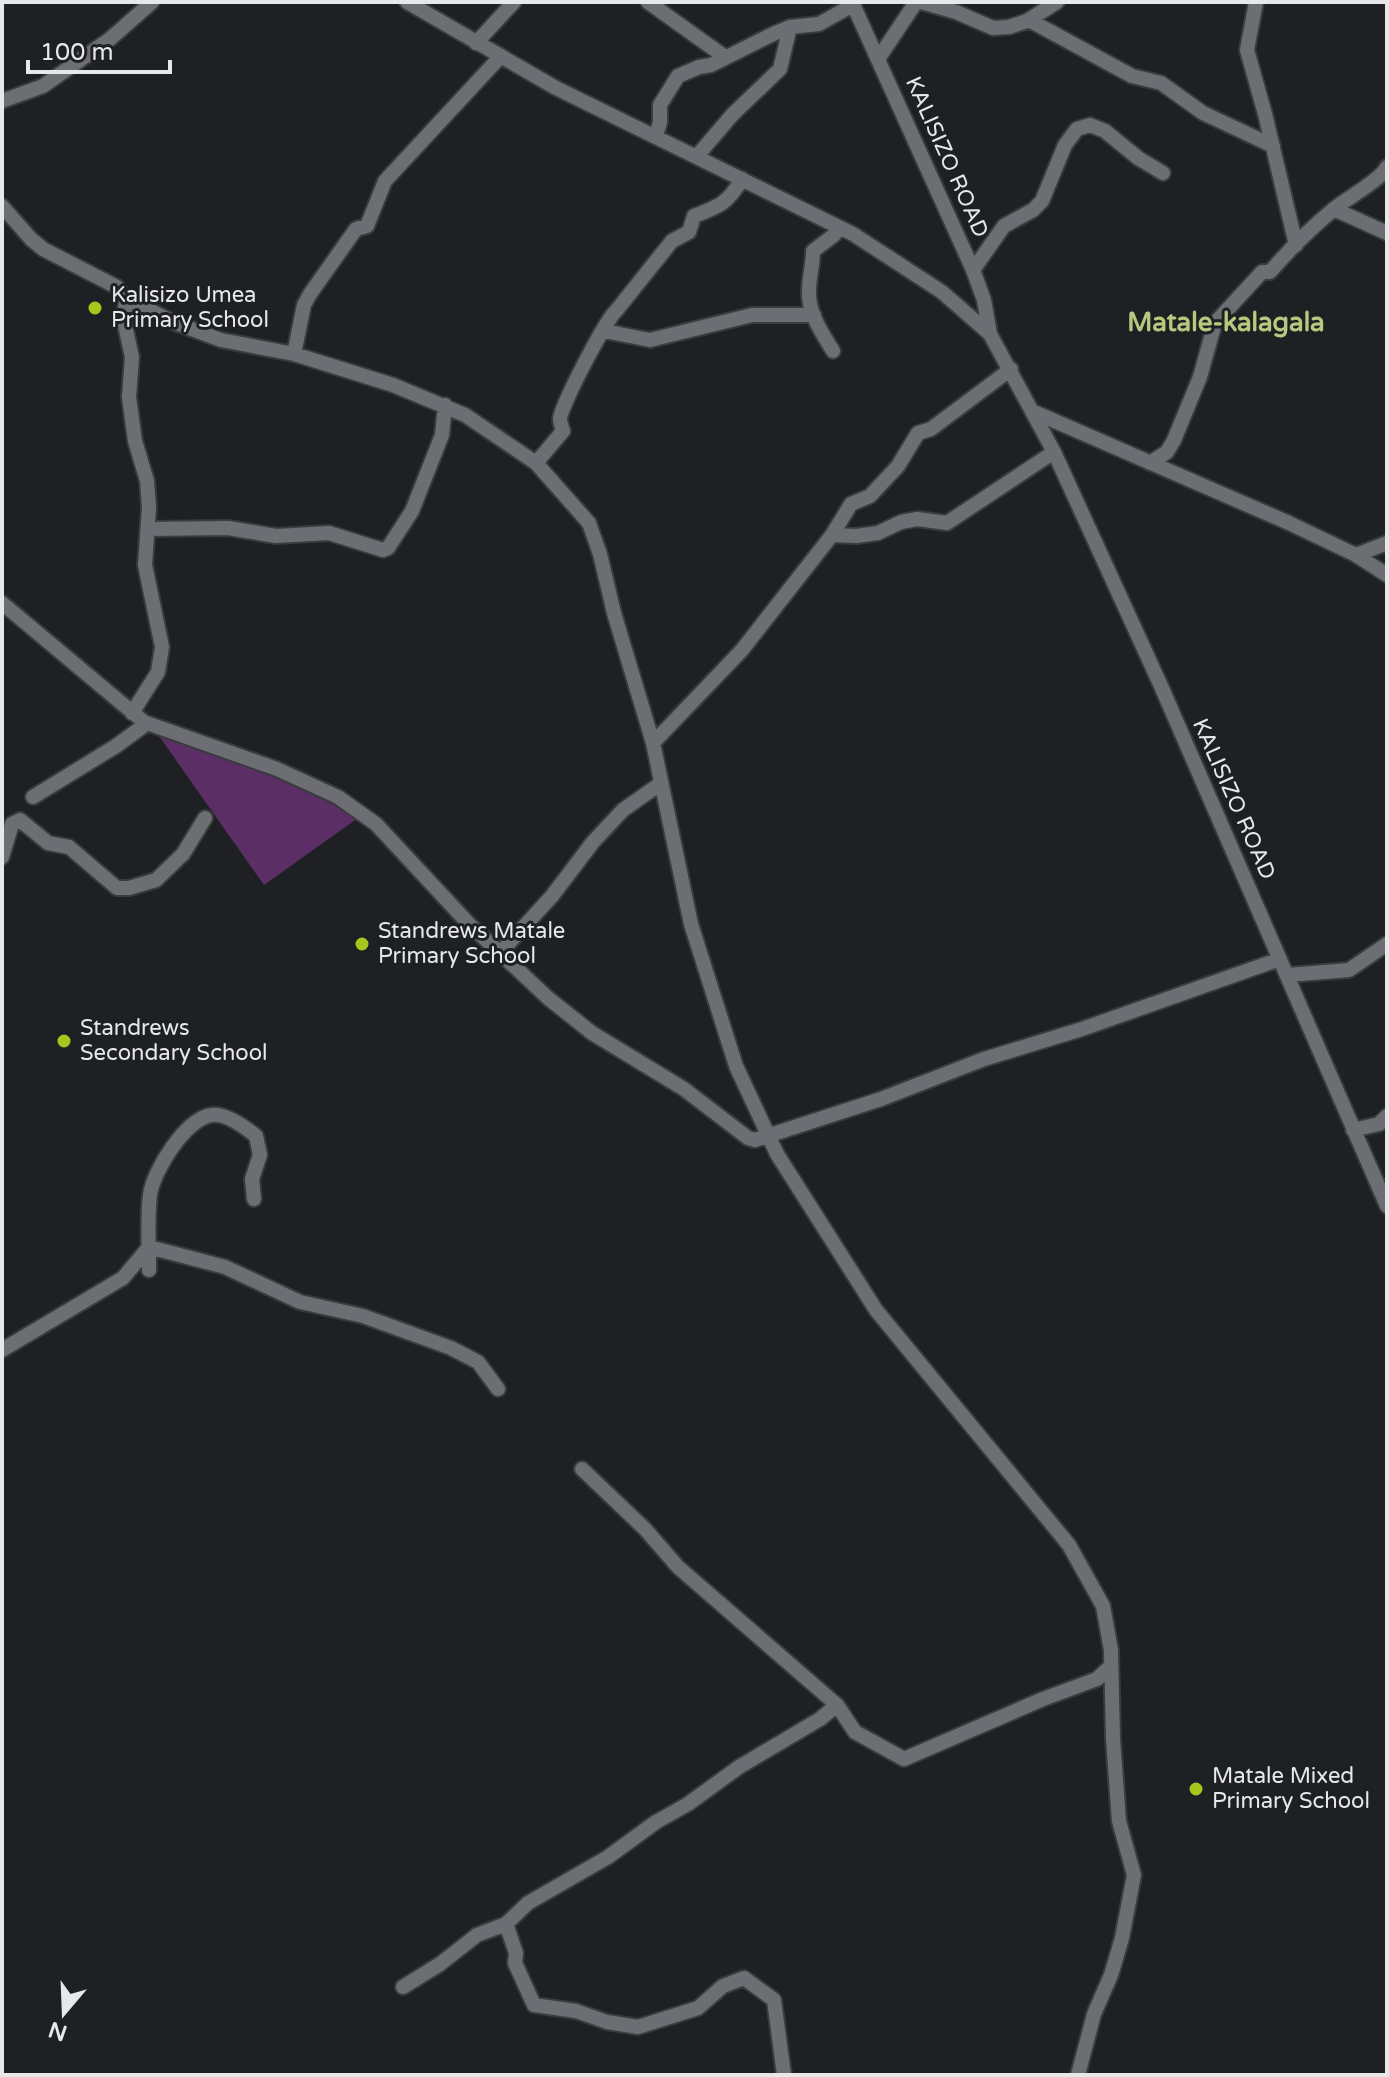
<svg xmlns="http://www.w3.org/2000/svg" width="1389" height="2077" font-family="'Varela Round',sans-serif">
<rect width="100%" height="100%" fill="#1e2023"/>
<path fill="#5b2f66" d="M 162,733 C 222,754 310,780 358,818 L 264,885 L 159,736 Z"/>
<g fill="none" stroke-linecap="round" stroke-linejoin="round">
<defs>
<path id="minor" d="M 407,2 L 556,88 L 853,234 L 942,292 L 990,334 L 1054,452 L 1161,686 L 1387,1206
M 648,2 L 725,57
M 852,2 L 973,270 L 984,300 L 990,334
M 921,2 L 956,12 L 993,28 L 1009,27 L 1027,21 L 1057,2
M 1256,2 L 1247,50 L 1265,114 L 1296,245
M 1029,20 L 1132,76 L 1161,83 L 1203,113 L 1273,146
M 476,43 L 514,2
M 878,59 L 916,2
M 2,101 L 43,86 L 110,39 L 152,2
M 656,136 L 660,122 L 660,105 L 678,76 L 699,67 L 711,65 L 773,34 L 790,27 L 819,24 L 853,5
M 697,156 L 733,114 L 780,69 L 790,27
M 2,206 L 31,239 L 43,249 L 117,287 L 126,298 L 173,322 L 221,340 L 294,354 L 393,385 L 465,415 L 536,463 L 589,523 L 600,554 L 614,613 L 653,743 L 691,924 L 736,1066 L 777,1154 L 876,1310 L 1069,1545 L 1103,1606 L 1111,1650 L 1113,1739 L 1119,1821 L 1134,1875 L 1122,1938 L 1111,1975 L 1094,2014 L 1078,2075
M 1334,209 L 1387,233
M 973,270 L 1004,226 L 1033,210 L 1042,201 L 1065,145 L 1077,129 L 1090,125 L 1105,131 L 1138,158 L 1163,173
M 126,298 L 124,321 L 132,357 L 129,397 L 135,441 L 147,481 L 149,507 L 145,565 L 162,647 L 158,672 L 132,713
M 604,331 L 650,340 L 752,315 L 814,315
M 833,351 C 822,333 808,313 809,291 C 809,277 813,265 813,251 L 834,235 L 838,227
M 294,354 L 304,305 L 310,294 L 356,229 L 367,226 L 385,181 L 501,56
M 1034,412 L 1289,523 L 1356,555 L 1387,575
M 536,463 L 563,431 C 562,427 560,423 560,419 C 560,407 608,316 616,311 L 672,241 L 689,232 L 694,216 C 720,206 728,203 742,179
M 1150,463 L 1167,452 L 1174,440 L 1200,377 L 1215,323 L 1262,272 L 1270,272 C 1289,250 1311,228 1334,209 C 1347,198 1381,180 1387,167
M 148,529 L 228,528 L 276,536 L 329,533 L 383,550 L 388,548 L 412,511 L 442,435 L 445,405
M 832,535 L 851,504 L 870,496 L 898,466 L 918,433 L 931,429 L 1011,369
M 1356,555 L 1387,543
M 2,603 L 144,722 L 277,769 L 338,797 L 376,824 L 468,923 L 548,998 L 592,1033 L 684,1089 L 748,1138 L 755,1140 L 881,1099 L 984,1059 L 1082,1029 L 1280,959
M 653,743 L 742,650 L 832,535 L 856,536 L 878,533 L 901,522 L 917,519 L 947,523 L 1054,452
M 33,797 L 116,746 L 142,727
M 2,857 L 12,824 L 20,820 L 48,843 L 69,847 L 117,888 L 129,888 L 156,880 L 183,854 L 205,818
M 500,953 L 552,896 L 593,842 L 623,810 L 660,784
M 1288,975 L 1349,970 L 1387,944
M 1353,1130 L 1379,1124 L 1387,1116
M 149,1270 C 149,1246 147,1219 150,1195 C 153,1171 186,1118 212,1115 C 226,1113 246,1128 256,1136 L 260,1155 L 252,1179 L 254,1199
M 2,1350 L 123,1278 L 149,1247 L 225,1267 L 300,1302 L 363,1316 L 451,1348 L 478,1362 L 498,1389
M 582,1469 L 645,1529 L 678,1567 L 837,1705 L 855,1732 L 904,1759 L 1043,1699 L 1097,1679 L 1111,1666
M 506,1924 L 528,1903 L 608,1857 L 656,1822 L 688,1804 L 739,1767 L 820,1719 L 837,1705
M 403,1987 L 440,1964 L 477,1935 L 506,1924 L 516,1953 L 515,1963 L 534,2005 L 576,2011 L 607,2022 L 638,2027 L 698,2008 L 723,1986 L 744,1978 L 774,2000 L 784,2075"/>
</defs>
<use href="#minor" stroke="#393b3e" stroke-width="18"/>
<use href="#minor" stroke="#6c6e73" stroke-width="14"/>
</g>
<g fill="#a8c71d" stroke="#1e2023" stroke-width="3">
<circle cx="95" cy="308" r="8"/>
<circle cx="362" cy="944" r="8"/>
<circle cx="64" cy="1041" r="8"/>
<circle cx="1196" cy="1789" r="8"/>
</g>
<g text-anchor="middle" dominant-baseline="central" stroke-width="6" stroke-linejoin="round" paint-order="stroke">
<g font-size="22" fill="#e7e8ea" stroke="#1e2023">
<text transform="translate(947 157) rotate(66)">KALISIZO ROAD</text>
<text transform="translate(1234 799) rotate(66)">KALISIZO ROAD</text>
</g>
<g font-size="22" fill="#e7e8ea" stroke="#1e2023" text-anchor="start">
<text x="111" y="295">Kalisizo Umea<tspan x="111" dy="25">Primary School</tspan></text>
<text x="378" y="931">Standrews Matale<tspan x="378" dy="25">Primary School</tspan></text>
<text x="80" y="1028">Standrews<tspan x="80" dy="25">Secondary School</tspan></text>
<text x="1212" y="1776">Matale Mixed<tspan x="1212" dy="25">Primary School</tspan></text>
</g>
<g font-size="26" font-weight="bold" fill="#b6c97f" stroke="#1e2023">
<text x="1226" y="322">Matale-kalagala</text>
</g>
</g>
<rect width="1389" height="2077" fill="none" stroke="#e7e8ea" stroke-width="8"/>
<g transform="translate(64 2013) rotate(199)" stroke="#1e2023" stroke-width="6" paint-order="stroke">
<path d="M0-6L14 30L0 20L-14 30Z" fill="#e7e8ea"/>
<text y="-12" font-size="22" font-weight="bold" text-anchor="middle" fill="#e7e8ea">N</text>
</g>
<path d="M28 60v12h142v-12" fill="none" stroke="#e7e8ea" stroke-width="4"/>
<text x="40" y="60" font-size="24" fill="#e7e8ea" stroke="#1e2023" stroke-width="6" paint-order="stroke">100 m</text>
</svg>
